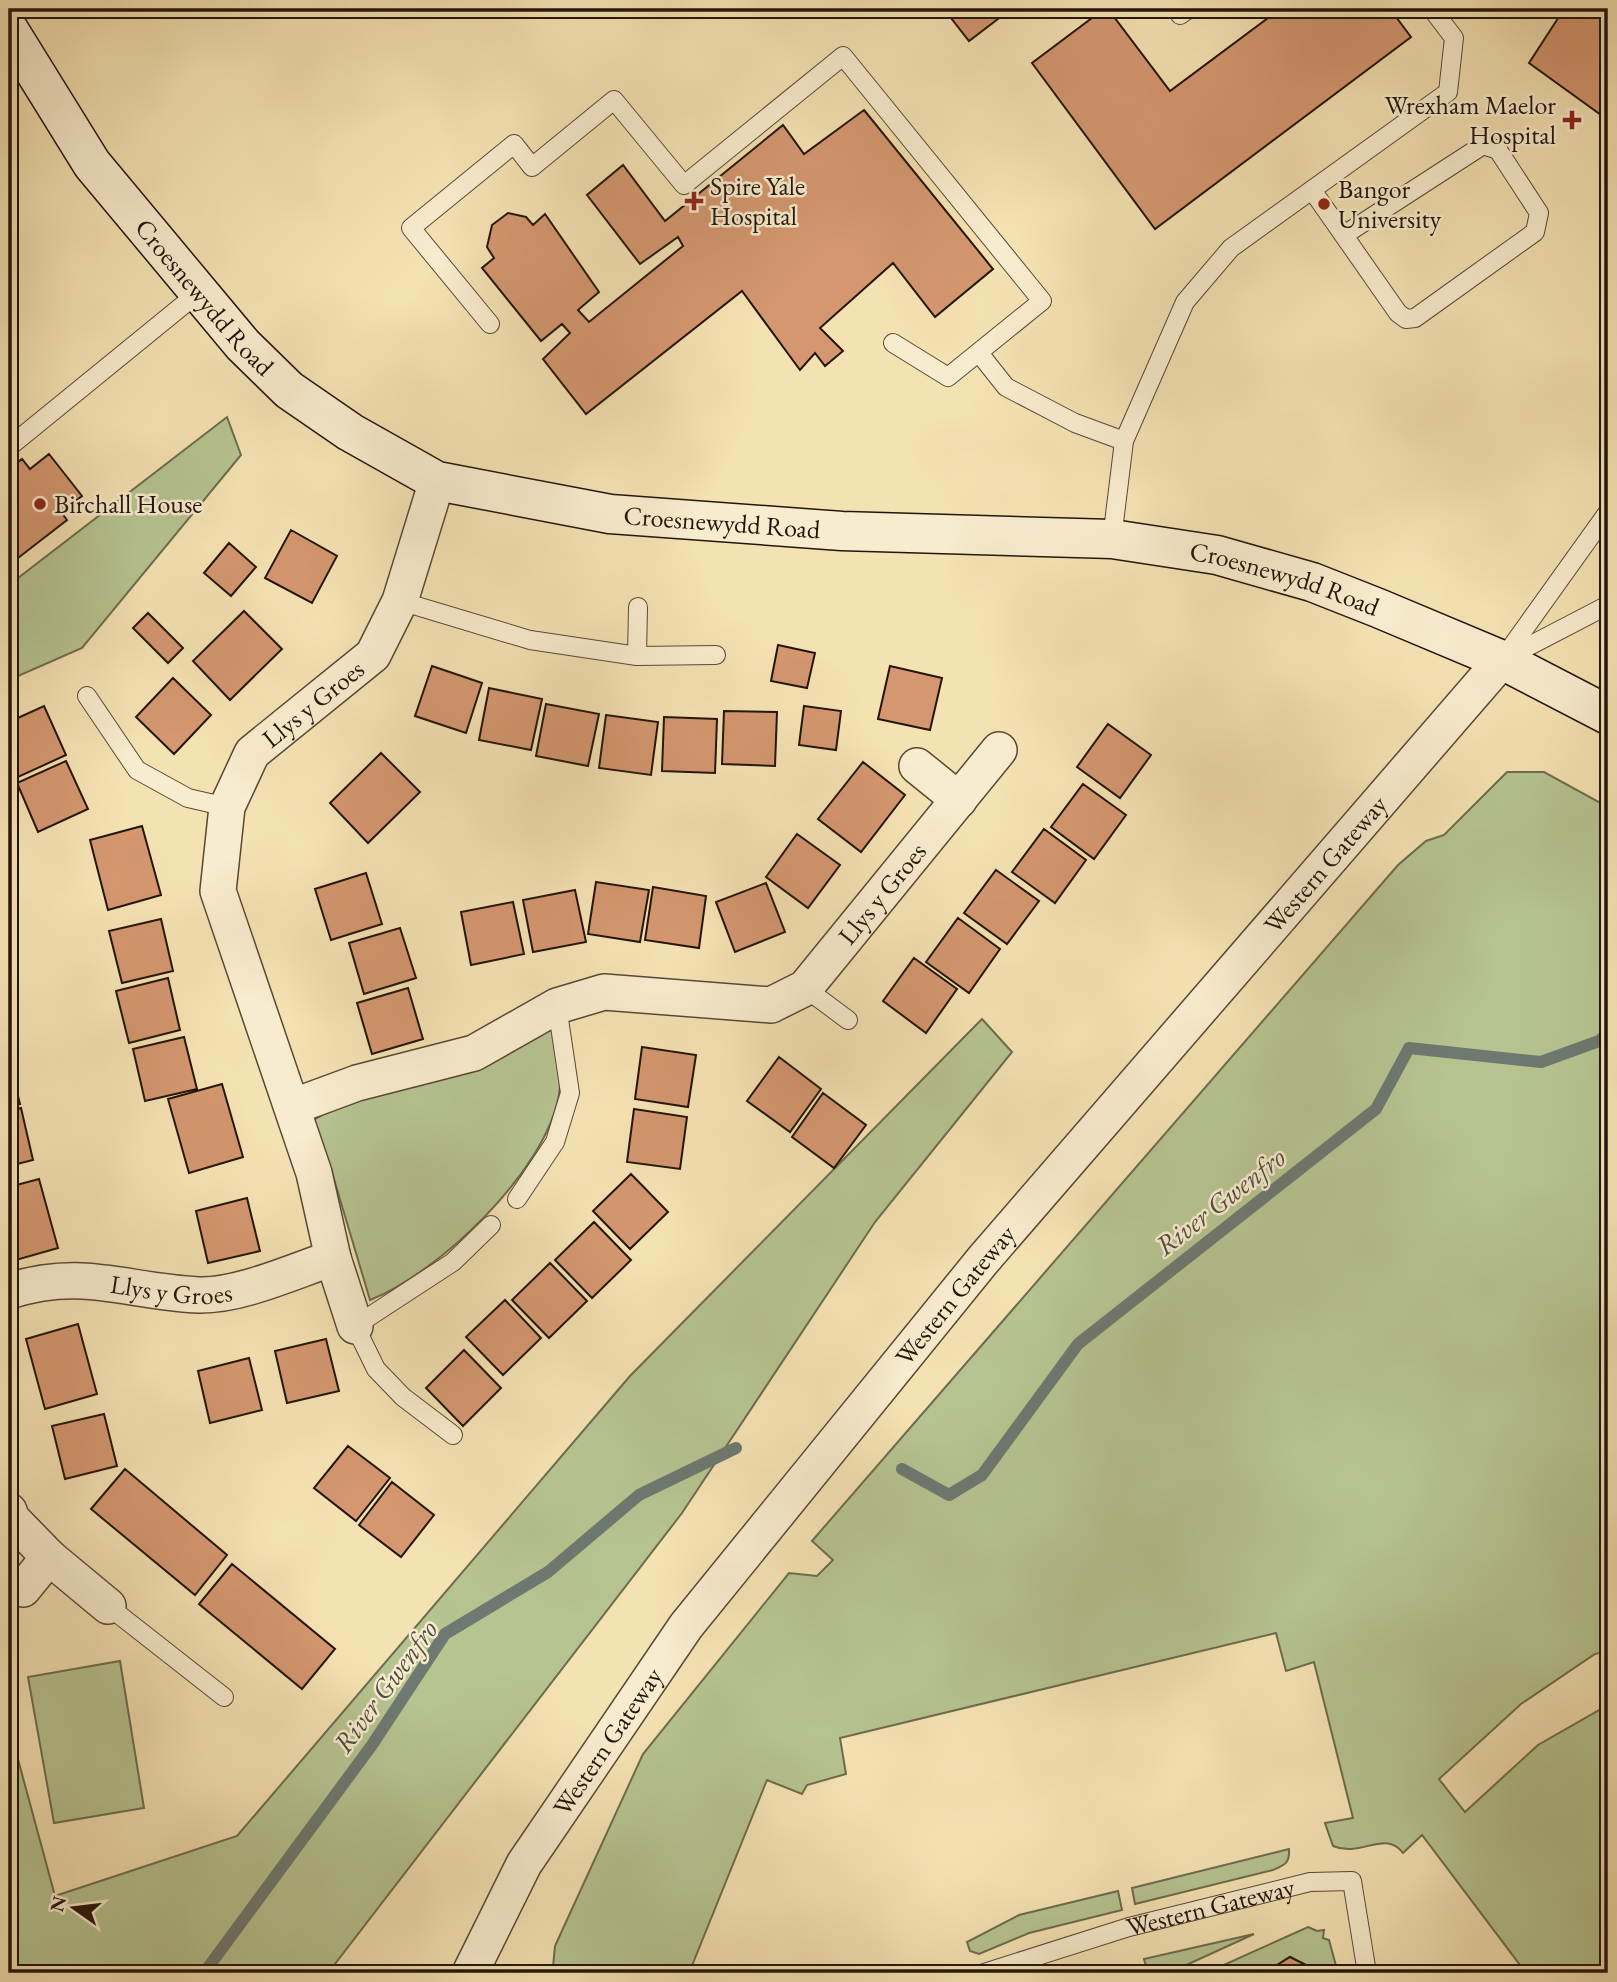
<svg xmlns="http://www.w3.org/2000/svg" width="1617" height="1982" font-family="'EB Garamond',serif">
<rect width="100%" height="100%" fill="#f5e2b3"/>
<filter id="stains"><feTurbulence type="fractalNoise" baseFrequency=".00286" numOctaves="4"/><feColorMatrix values="0 0 0 0 .2 0 0 0 0 .09 0 0 0 0 .02 0 0 0 .5 -.17"/></filter>
<radialGradient id="worn" r=".72"><stop offset=".6" stop-color="#630" stop-opacity="0"/><stop offset="1" stop-color="#630" stop-opacity=".3"/></radialGradient>
<path fill="#b6c491" stroke="#6c6c4e" stroke-width="2" d="M 227,417 L 241,455 L 82,648 L 9,680 L 9,585 Z
M 1507,772 L 1544,772 L 1608,807 L 1608,1651 L 1595,1654 L 1521,1704 L 1439,1779 L 1465,1812 L 1538,1745 L 1608,1705 L 1608,1973 L 1526,1973 L 1422,1835 L 1403,1853 C 1385,1829 1361,1858 1333,1846 L 1325,1823 L 1353,1818 L 1314,1662 L 1286,1671 L 1276,1633 L 840,1738 L 846,1774 L 807,1785 L 802,1794 L 767,1780 L 689,1973 L 556,1973 L 553,1967 L 555,1946 L 643,1754 L 789,1573 L 817,1576 L 833,1560 L 812,1541 L 1398,865 L 1426,841 L 1444,835 Z
M 982,1019 L 1012,1052 L 875,1222 L 682,1513 L 328,1973 L 9,1973 L 9,1726 L 55,1896 L 237,1836 L 630,1376 Z
M 553,1020 C 555,1043 563,1072 559,1094 C 547,1170 439,1273 370,1300 L 328,1159 L 312,1121 L 353,1097 Z
M 120,1661 L 144,1808 L 54,1823 L 28,1677 Z
M 1289,1849 C 1290,1863 1285,1865 1273,1870 L 1135,1904 L 1132,1888 Z
M 1118,1891 L 1122,1910 L 1029,1933 L 979,1954 L 970,1951 L 967,1942 L 1019,1915 Z
M 1308,1927 L 1317,1931 L 1324,1930 L 1323,1938 L 1329,1940 L 1338,1973 L 1314,1973 L 1314,1969 L 1290,1957 L 1264,1973 L 1206,1973 Z
M 1254,1934 L 1169,1973 L 1148,1973 L 1144,1959 Z"/>
<g fill="none" stroke-linecap="round" stroke-linejoin="round">
<path stroke="#6d7971" stroke-width="12" d="M 902,1469 L 949,1495 L 982,1475 L 1078,1344 L 1376,1109 L 1409,1048 L 1541,1062 L 1599,1041 L 1608,1033
M 204,1973 L 372,1745 L 445,1634 L 548,1572 L 639,1495 L 736,1448"/>
</g>
<path fill="#d49770" stroke="#23150b" stroke-width="2" d="M 944,9 L 1011,9 L 969,41 Z
M 1104,9 L 1108,9 L 1170,91 L 1280,9 L 1390,9 L 1411,37 L 1155,229 L 1032,63 Z
M 1564,9 L 1608,9 L 1608,120 L 1529,63 Z
M 864,110 L 993,269 L 935,317 L 893,263 L 820,328 L 843,351 L 825,366 L 815,353 L 800,370 L 742,291 L 586,414 L 543,359 L 570,333 L 562,324 L 541,341 L 482,268 L 494,258 L 487,247 L 492,225 L 508,213 L 526,217 L 533,225 L 545,214 L 599,292 L 578,310 L 589,322 L 683,246 L 678,237 L 640,264 L 587,195 L 623,165 L 665,221 L 783,125 L 804,154 Z
M 49,454 L 82,496 L 61,512 L 67,520 L 9,565 L 9,469 L 22,459 L 30,469 Z
M 291,530 L 337,556 L 312,603 L 265,578 Z
M 229,543 L 256,567 L 231,596 L 204,573 Z
M 244,611 L 282,649 L 230,700 L 193,661 Z
M 148,613 L 183,648 L 168,663 L 133,628 Z
M 778,645 L 815,653 L 807,688 L 771,681 Z
M 432,666 L 482,683 L 466,733 L 415,716 Z
M 890,666 L 942,678 L 930,730 L 878,719 Z
M 173,678 L 211,715 L 174,754 L 136,717 Z
M 489,688 L 542,699 L 531,750 L 479,740 Z
M 546,704 L 599,714 L 588,766 L 536,756 Z
M 44,706 L 66,755 L 18,777 L 9,757 L 9,722 Z
M 804,706 L 841,711 L 836,750 L 799,745 Z
M 724,711 L 777,712 L 775,766 L 722,764 Z
M 606,715 L 658,722 L 651,775 L 599,768 Z
M 664,717 L 717,719 L 715,773 L 662,771 Z
M 1108,724 L 1151,755 L 1120,798 L 1077,767 Z
M 381,753 L 420,792 L 368,843 L 330,803 Z
M 66,761 L 88,809 L 38,832 L 17,783 Z
M 863,762 L 905,795 L 861,852 L 818,819 Z
M 1083,784 L 1126,815 L 1094,859 L 1051,827 Z
M 142,826 L 161,895 L 108,910 L 90,840 Z
M 1044,829 L 1086,860 L 1055,903 L 1012,872 Z
M 797,834 L 840,865 L 808,908 L 766,877 Z
M 996,870 L 1039,901 L 1007,944 L 964,913 Z
M 366,873 L 382,924 L 331,940 L 315,889 Z
M 596,882 L 649,890 L 640,942 L 588,934 Z
M 766,883 L 785,932 L 735,952 L 716,902 Z
M 653,887 L 706,896 L 699,948 L 645,940 Z
M 575,890 L 586,942 L 533,952 L 523,900 Z
M 513,902 L 524,954 L 471,965 L 461,912 Z
M 958,918 L 1000,949 L 969,993 L 926,962 Z
M 161,919 L 173,971 L 122,983 L 109,931 Z
M 400,928 L 416,978 L 364,994 L 349,943 Z
M 914,958 L 957,989 L 926,1033 L 883,1001 Z
M 168,978 L 180,1030 L 129,1043 L 116,991 Z
M 408,988 L 423,1039 L 372,1054 L 357,1003 Z
M 184,1037 L 197,1089 L 145,1101 L 133,1049 Z
M 642,1047 L 696,1055 L 688,1107 L 635,1099 Z
M 779,1057 L 821,1089 L 790,1132 L 747,1101 Z
M 9,1059 L 20,1104 L 9,1107 Z
M 222,1084 L 243,1157 L 189,1173 L 168,1099 Z
M 823,1093 L 866,1125 L 834,1168 L 792,1137 Z
M 21,1108 L 33,1160 L 9,1166 L 9,1111 Z
M 634,1109 L 687,1117 L 680,1169 L 627,1162 Z
M 631,1174 L 668,1212 L 630,1249 L 593,1211 Z
M 39,1179 L 58,1248 L 9,1262 L 9,1187 Z
M 247,1198 L 260,1251 L 208,1263 L 196,1211 Z
M 594,1222 L 631,1260 L 592,1298 L 555,1260 Z
M 550,1263 L 587,1301 L 549,1338 L 512,1300 Z
M 505,1300 L 541,1338 L 503,1375 L 466,1337 Z
M 78,1324 L 97,1394 L 45,1409 L 26,1339 Z
M 326,1339 L 339,1391 L 287,1403 L 275,1351 Z
M 464,1350 L 501,1388 L 463,1426 L 426,1388 Z
M 249,1358 L 262,1410 L 210,1423 L 198,1371 Z
M 104,1414 L 117,1466 L 65,1479 L 52,1426 Z
M 348,1446 L 390,1478 L 356,1521 L 314,1488 Z
M 125,1469 L 227,1555 L 195,1595 L 91,1509 Z
M 392,1482 L 434,1515 L 401,1557 L 359,1525 Z
M 232,1564 L 335,1649 L 302,1689 L 199,1604 Z
M 1290,1957 L 1314,1969 L 1314,1973 L 1264,1973 Z"/>
<g fill="none" stroke-linecap="round" stroke-linejoin="round">
<defs>
<g id="lane">
<path d="M 1180,15 L 1189,9"/>
<path d="M 1312,190 L 1398,313 L 1406,319 L 1415,318 L 1535,232 L 1539,213 L 1498,150 L 1483,145 L 1344,235"/>
<path d="M 490,324 L 411,228 L 514,144 L 532,167 L 614,100 L 684,185 L 843,56 L 1042,301 L 948,377 L 893,343"/>
<path d="M 979,353 L 1006,387 L 1075,423 L 1124,441"/>
<path d="M 9,447 L 198,293"/>
<path d="M 1112,539 L 1124,441 L 1185,302 L 1231,248 L 1448,92 L 1454,38 L 1432,9"/>
<path d="M 400,601 L 530,640 L 637,656 L 716,655"/>
<path d="M 637,656 L 638,607"/>
<path d="M 1506,658 L 1608,605"/>
<path d="M 1502,660 L 1608,512"/>
<path d="M 87,696 L 137,770 L 188,798 L 227,807"/>
<path d="M 805,988 L 848,1020"/>
<path d="M 517,1199 L 555,1142 L 570,1093 L 557,1006"/>
<path d="M 453,1435 L 403,1397 L 376,1369 L 355,1326 L 453,1262 L 491,1225"/>
<path d="M 108,1606 L 224,1697"/>
<path id="s1" d="M 984,1973 L 1129,1927 L 1310,1882 L 1352,1881 L 1367,1973"/>
</g>
<g id="street">
<path d="M 917,766 L 959,800"/>
<path id="s2" d="M 292,1107 L 357,1083 L 474,1053 L 557,1006 L 604,992 L 771,1005 L 805,988 L 999,750"/>
<path id="s3" d="M 9,1291 C 84,1267 127,1292 199,1295 C 240,1296 294,1271 333,1258"/>
<path id="s4" d="M 355,1326 L 333,1258 L 314,1173 L 218,891 L 227,807 L 252,753 L 373,655 L 400,601 L 437,481"/>
<path d="M 9,1511 L 12,1519 L 49,1557 L 108,1606"/>
<path d="M 23,1589 L 49,1557"/>
<path id="s5" d="M 470,1973 L 524,1864 L 686,1626 L 983,1260 L 1502,660"/>
</g>
<g id="secondary">
<path id="s6" d="M 9,30 L 92,164 L 243,345 L 289,390 L 350,432 L 437,481 L 610,514 L 842,531 L 1112,539 L 1217,555 L 1312,582 L 1378,608 L 1502,660 L 1608,715"/>
</g>
</defs>
<use href="#lane" stroke="#584835" stroke-width="20"/>
<use href="#street" stroke="#584835" stroke-width="38"/>
<use href="#secondary" stroke="#23150b" stroke-width="41"/>
<use href="#lane" stroke="#f8ecce" stroke-width="18"/>
<use href="#street" stroke="#f8ecce" stroke-width="35"/>
<use href="#secondary" stroke="#f8ecce" stroke-width="38"/>
</g>
<g fill="#8f2418" stroke="#f8ecce" stroke-width="2.5">
<path d="M1568.5 109.5h7v7h7v7h-7v7h-7v-7h-7v-7h7z"/>
<path d="M690.5 190.5h7v7h7v7h-7v7h-7v-7h-7v-7h7z"/>
<circle cx="1324" cy="204" r="7"/>
<circle cx="40" cy="504" r="7"/>
</g>
<g text-anchor="middle" dominant-baseline="central" stroke-width="5" stroke-linejoin="round" paint-order="stroke">
<g font-size="26" fill="#23150b" stroke="#f8ecce" text-anchor="start">
<text x="1556" y="105" text-anchor="end">Wrexham Maelor<tspan x="1556" dy="30">Hospital</tspan></text>
<text x="710" y="186">Spire Yale<tspan x="710" dy="30">Hospital</tspan></text>
<text x="1338" y="189">Bangor<tspan x="1338" dy="30">University</tspan></text>
<text x="54" y="504">Birchall House</text>
</g>
<g font-size="26" fill="#23150b" stroke="#f8ecce">
<text stroke="none"><textPath href="#s6" startOffset="332">Croesnewydd Road</textPath></text>
<text stroke="none"><textPath href="#s6" startOffset="920">Croesnewydd Road</textPath></text>
<text stroke="none"><textPath href="#s6" startOffset="1488">Croesnewydd Road</textPath></text>
<text stroke="none"><textPath href="#s4" startOffset="679">Llys y Groes</textPath></text>
<text stroke="none"><textPath href="#s5" startOffset="1404">Western Gateway</textPath></text>
<text stroke="none"><textPath href="#s2" startOffset="662">Llys y Groes</textPath></text>
<text stroke="none"><textPath href="#s3" startOffset="164">Llys y Groes</textPath></text>
<text stroke="none"><textPath href="#s5" startOffset="836">Western Gateway</textPath></text>
<text stroke="none"><textPath href="#s5" startOffset="270">Western Gateway</textPath></text>
<text stroke="none"><textPath href="#s1" startOffset="236">Western Gateway</textPath></text>
</g>
<g font-size="28" font-style="italic" fill="#4e4f46" stroke="#f8ecce">
<text transform="translate(1220 1201) rotate(-38)">River Gwenfro</text>
<text transform="translate(385 1686) rotate(-54)">River Gwenfro</text>
</g>
</g>
<rect width="1617" height="1982" fill="none" stroke="#f5e2b3" stroke-width="35"/>
<rect x="10" y="10" width="1596" height="1961" fill="none" stroke="#23150b" stroke-width="3.5"/>
<rect x="18" y="18" width="1582" height="1947" fill="none" stroke="#23150b" stroke-width="2"/>
<g transform="translate(74 1908) rotate(284)" stroke="#f8ecce" stroke-width="5" paint-order="stroke">
<path d="M0-5L12 26L0 18L-12 26Z" fill="#23150b"/>
<text y="-10" font-size="19" font-weight="bold" text-anchor="middle" fill="#23150b">N</text>
</g>
<rect width="100%" height="100%" filter="url(#stains)"/>
<rect width="100%" height="100%" fill="url(#worn)"/>
</svg>
